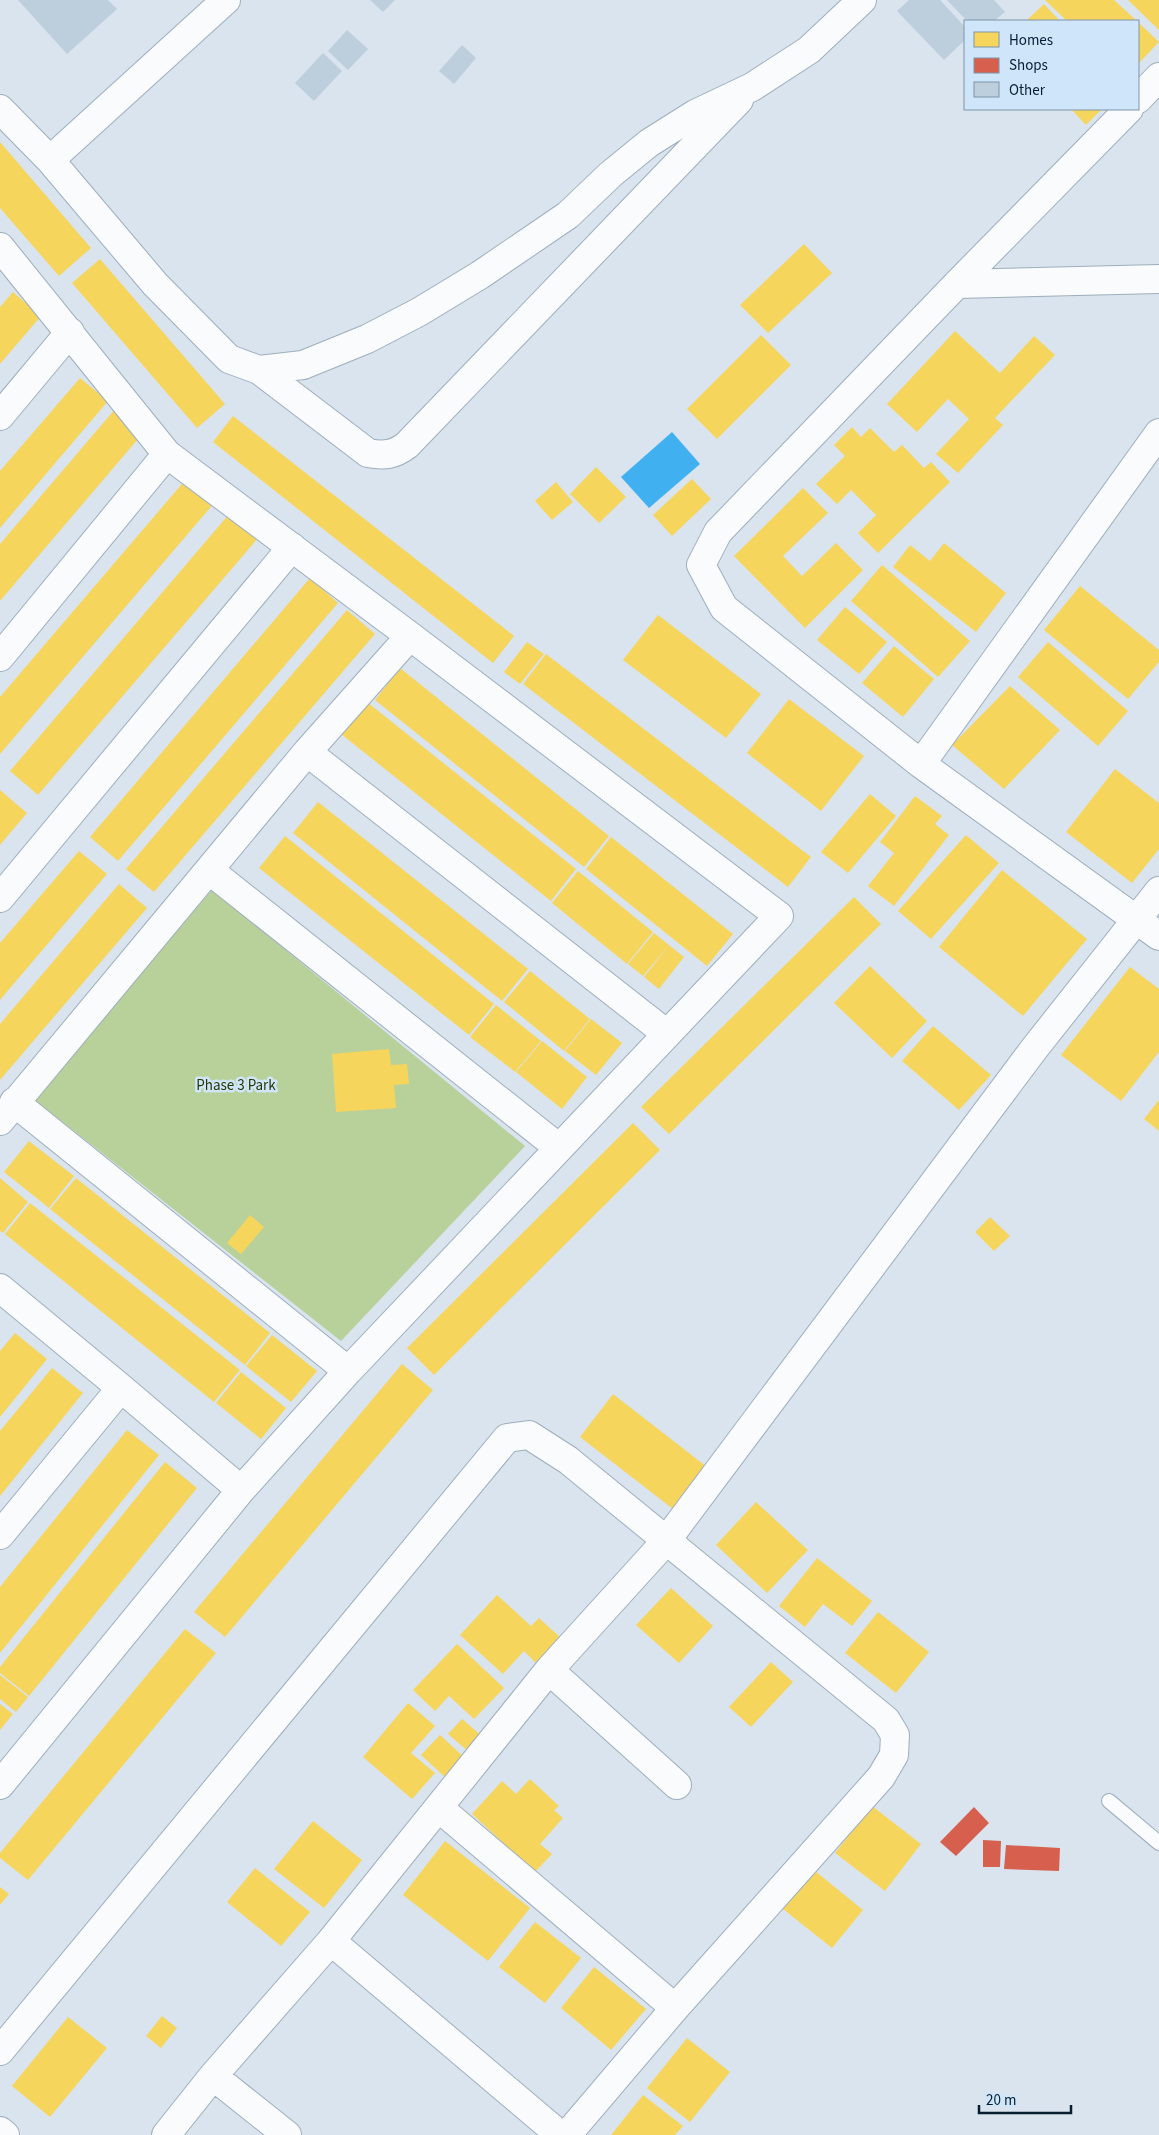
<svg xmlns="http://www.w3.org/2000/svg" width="1159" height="2135" font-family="'Source Sans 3',sans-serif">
<rect width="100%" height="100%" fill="#d9e4ef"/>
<path fill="#b8d19b" d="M 212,890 L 525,1146 L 341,1341 L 31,1097 Z"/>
<path fill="#41b0f1" d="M 672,432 L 700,464 L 649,508 L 621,477 Z"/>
<path fill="#f6d55c" d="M 1045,0 L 1114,0 L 1137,21 L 1067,21 Z
M 1128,0 L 1159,0 L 1159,30 Z
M 1044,4 L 1060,21 L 1026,21 Z
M 1138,22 L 1159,42 L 1138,64 Z
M 1071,109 L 1102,109 L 1086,125 Z
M 0,142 L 91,248 L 59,276 L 0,208 Z
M 804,244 L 832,273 L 768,333 L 740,305 Z
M 100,259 L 225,404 L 197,428 L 72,283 Z
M 13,292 L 41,316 L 0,364 L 0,307 Z
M 955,331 L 1000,373 L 1034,336 L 1055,355 L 995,418 L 1003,425 L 958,473 L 936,454 L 969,419 L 948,399 L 917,432 L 887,404 Z
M 761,335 L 791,365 L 717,439 L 687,409 Z
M 80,378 L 108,401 L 0,528 L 0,471 Z
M 116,408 L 144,432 L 0,601 L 0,544 Z
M 233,416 L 514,636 L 493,663 L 213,442 Z
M 852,427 L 861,437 L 870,428 L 894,452 L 902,445 L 924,468 L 931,462 L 950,482 L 878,553 L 858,533 L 876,515 L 851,490 L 837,504 L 816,484 L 845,456 L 834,445 Z
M 596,467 L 626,497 L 599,523 L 570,494 Z
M 187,478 L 215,502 L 0,754 L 0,697 Z
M 692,479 L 711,499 L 672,536 L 653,515 Z
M 556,482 L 573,502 L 552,520 L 535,501 Z
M 803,488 L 828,513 L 783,556 L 802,576 L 836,543 L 863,570 L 805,628 L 734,556 Z
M 230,513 L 259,537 L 38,795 L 10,771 Z
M 944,543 L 1006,593 L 976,632 L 893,567 L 910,545 L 930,561 Z
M 882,565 L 970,641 L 938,677 L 851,601 Z
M 310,578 L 338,603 L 118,861 L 90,837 Z
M 1080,586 L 1159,650 L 1159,662 L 1128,699 L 1044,630 Z
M 845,607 L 887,642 L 859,674 L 817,640 Z
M 347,610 L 375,634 L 154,892 L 126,869 Z
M 658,615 L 761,694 L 726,738 L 623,660 Z
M 527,642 L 544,654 L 520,684 L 504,672 Z
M 1048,642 L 1128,711 L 1098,746 L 1018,677 Z
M 894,646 L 934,679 L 903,717 L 862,683 Z
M 546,654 L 811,857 L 788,887 L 523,684 Z
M 400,668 L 609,836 L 584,867 L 375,700 Z
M 1010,686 L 1060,730 L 1004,789 L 952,745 Z
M 789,699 L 864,756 L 821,811 L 747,753 Z
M 367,702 L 576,869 L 551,901 L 341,734 Z
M 1115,769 L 1159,803 L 1159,849 L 1132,883 L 1066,832 Z
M 0,790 L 27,813 L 0,845 Z
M 870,794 L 896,816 L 848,873 L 821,852 Z
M 915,796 L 942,816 L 935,824 L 949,835 L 894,906 L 868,886 L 894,853 L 880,842 Z
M 318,802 L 528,969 L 502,1001 L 293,833 Z
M 966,835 L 999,863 L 931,939 L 898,911 Z
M 285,836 L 494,1004 L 469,1035 L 259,868 Z
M 611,837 L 733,934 L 707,966 L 586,869 Z
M 79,851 L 107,874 L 0,1000 L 0,943 Z
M 1002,870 L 1087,939 L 1023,1016 L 939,947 Z
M 578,871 L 653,932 L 627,964 L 552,903 Z
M 119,884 L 147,908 L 0,1080 L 0,1024 Z
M 854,897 L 881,924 L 669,1134 L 641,1107 Z
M 654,933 L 669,945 L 643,976 L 628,964 Z
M 669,945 L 684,957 L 659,989 L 644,977 Z
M 870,966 L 927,1021 L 892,1058 L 834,1003 Z
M 1130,967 L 1159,989 L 1159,1052 L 1121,1101 L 1061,1055 Z
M 530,971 L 590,1019 L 564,1051 L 504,1002 Z
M 496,1005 L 541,1041 L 515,1072 L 470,1037 Z
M 591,1019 L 622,1043 L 596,1075 L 565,1051 Z
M 933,1026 L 991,1075 L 959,1110 L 902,1061 Z
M 542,1041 L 587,1077 L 562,1109 L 516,1072 Z
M 389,1049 L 391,1065 L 407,1064 L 409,1084 L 394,1085 L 396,1108 L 336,1112 L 332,1054 Z
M 1159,1100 L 1159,1131 L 1144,1119 Z
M 633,1123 L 660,1150 L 434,1375 L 407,1348 Z
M 29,1141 L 74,1176 L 49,1208 L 4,1172 Z
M 0,1178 L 28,1202 L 3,1233 L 0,1231 Z
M 76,1178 L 270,1333 L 245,1365 L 50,1209 Z
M 30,1203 L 240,1370 L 214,1402 L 5,1234 Z
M 250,1215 L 264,1227 L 241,1254 L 227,1243 Z
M 990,1217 L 1010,1236 L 994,1251 L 975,1232 Z
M 15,1333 L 47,1359 L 0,1417 L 0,1351 Z
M 272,1335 L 317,1371 L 291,1402 L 246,1366 Z
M 402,1364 L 433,1390 L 225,1637 L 194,1612 Z
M 52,1368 L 83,1393 L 0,1496 L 0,1431 Z
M 241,1372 L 286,1408 L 261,1439 L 216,1403 Z
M 613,1394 L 707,1467 L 673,1509 L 580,1437 Z
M 127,1430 L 159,1455 L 0,1653 L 0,1587 Z
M 165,1462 L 197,1488 L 29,1696 L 0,1673 L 0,1667 Z
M 756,1502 L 808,1550 L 767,1593 L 716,1545 Z
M 817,1558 L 872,1601 L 852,1626 L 823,1604 L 805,1627 L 779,1606 Z
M 671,1588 L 713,1626 L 679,1663 L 636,1625 Z
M 497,1595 L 531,1626 L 539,1618 L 562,1639 L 538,1665 L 524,1651 L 503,1674 L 460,1635 Z
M 878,1612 L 929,1652 L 896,1693 L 845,1653 Z
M 185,1629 L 216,1653 L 28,1880 L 0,1858 L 0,1853 Z
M 457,1644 L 504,1688 L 474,1719 L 449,1696 L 435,1711 L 413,1690 Z
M 771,1662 L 793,1682 L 751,1727 L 729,1707 Z
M 0,1675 L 28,1697 L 16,1712 L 0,1699 Z
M 408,1703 L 435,1726 L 411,1753 L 435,1773 L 412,1799 L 363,1757 Z
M 0,1704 L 13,1714 L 0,1730 Z
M 462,1719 L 483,1737 L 469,1752 L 448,1734 Z
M 440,1735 L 467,1760 L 448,1780 L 421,1755 Z
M 530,1779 L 559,1806 L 554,1810 L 563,1818 L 540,1844 L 552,1854 L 535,1872 L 472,1814 L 502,1781 L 516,1794 Z
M 872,1806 L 921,1844 L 885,1891 L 835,1853 Z
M 313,1821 L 362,1860 L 324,1908 L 274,1869 Z
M 445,1841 L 530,1908 L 488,1961 L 403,1895 Z
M 255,1868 L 310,1912 L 281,1946 L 227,1902 Z
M 815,1871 L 863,1910 L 832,1948 L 783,1909 Z
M 0,1887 L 9,1894 L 0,1905 Z
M 535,1922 L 581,1958 L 545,2003 L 499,1967 Z
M 594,1967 L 646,2009 L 611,2050 L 561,2008 Z
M 162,2016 L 177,2028 L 161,2048 L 146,2036 Z
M 68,2017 L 107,2048 L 50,2117 L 12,2086 Z
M 687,2038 L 730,2072 L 690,2122 L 647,2088 Z
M 643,2095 L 683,2126 L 675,2135 L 611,2135 Z"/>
<path fill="#d6604d" d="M 974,1807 L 989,1823 L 956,1856 L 940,1842 Z
M 983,1840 L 1001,1841 L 1000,1867 L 983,1867 Z
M 1006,1845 L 1060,1848 L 1059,1871 L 1004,1869 Z"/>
<path fill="#bdcedc" d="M 18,0 L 108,0 L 117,9 L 67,54 Z
M 370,0 L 395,0 L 383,12 Z
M 909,0 L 940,0 L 965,27 L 965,40 L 944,60 L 897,11 Z
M 947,0 L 994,0 L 1005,12 L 994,21 L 967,21 Z
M 347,30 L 368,49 L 348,70 L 328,51 Z
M 462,45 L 476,58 L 454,84 L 439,71 Z
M 323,53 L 342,71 L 314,101 L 295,83 Z"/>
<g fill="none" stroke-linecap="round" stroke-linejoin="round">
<defs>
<path id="lane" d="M 1109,1801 L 1159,1843"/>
<path id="street" d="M 1138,99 L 1159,77
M 0,109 L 50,160 L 226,0
M 1129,109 L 957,284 L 718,532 L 701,565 L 724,608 L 921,764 L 1159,936
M 50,160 L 155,284 L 229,359 L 259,370 L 303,365 L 367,339 L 419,312 L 480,275 L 568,215 L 611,174 L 649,143 L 695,114 L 752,87 L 809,50 L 862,0
M 0,247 L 167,454 L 410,636 L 779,916 L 348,1371 L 241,1490 L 0,1785
M 957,284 L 1159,279
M 259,370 L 368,453 C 384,456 394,455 407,445 L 739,100
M 0,416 L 70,332
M 0,657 L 167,454
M 307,752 L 667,1034
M 921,764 L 1159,433
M 209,870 L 559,1148
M 0,898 L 292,547
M 14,1102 L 348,1371
M 0,1121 L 307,752 L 410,636
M 0,1288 L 121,1388 L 241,1490
M 0,1535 L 121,1388
M 549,1670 L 677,1785
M 439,1808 L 675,2008
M 331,1941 L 560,2135
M 0,2051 L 507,1438 L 529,1435 L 568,1460 L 886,1720 L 895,1735 L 894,1755 L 881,1777 L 675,2008 L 567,2135
M 213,2076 L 287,2135
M 0,2131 L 5,2135
M 166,2135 L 213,2076 L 331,1941 L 549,1670 L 666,1541 L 1034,1049 L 1159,891"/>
</defs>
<use href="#lane" stroke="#9eaebb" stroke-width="16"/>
<use href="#street" stroke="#9eaebb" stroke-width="30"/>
<use href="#lane" stroke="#f9fbfd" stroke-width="14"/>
<use href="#street" stroke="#f9fbfd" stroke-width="28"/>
</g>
<g text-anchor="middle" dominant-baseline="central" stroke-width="5" stroke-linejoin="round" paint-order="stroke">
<g font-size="15" fill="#273700" stroke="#cfe5f9">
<text x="236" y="1085">Phase 3 Park</text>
</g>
</g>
<rect x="964" y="20" width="175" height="90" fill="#cfe5f9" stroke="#7f95a8"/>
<rect x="974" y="32" width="25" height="15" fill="#f6d55c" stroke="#7f95a8"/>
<text x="1009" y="45" font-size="15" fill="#071e2f">Homes</text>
<rect x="974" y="58" width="25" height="15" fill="#d6604d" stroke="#7f95a8"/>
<text x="1009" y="70" font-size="15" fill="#071e2f">Shops</text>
<rect x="974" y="82" width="25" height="15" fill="#bdcedc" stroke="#7f95a8"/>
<text x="1009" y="95" font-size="15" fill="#071e2f">Other</text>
<path d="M979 2105v8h92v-8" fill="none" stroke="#071e2f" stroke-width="2.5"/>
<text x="986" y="2105" font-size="15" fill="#071e2f" stroke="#cfe5f9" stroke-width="4" paint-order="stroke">20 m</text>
</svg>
